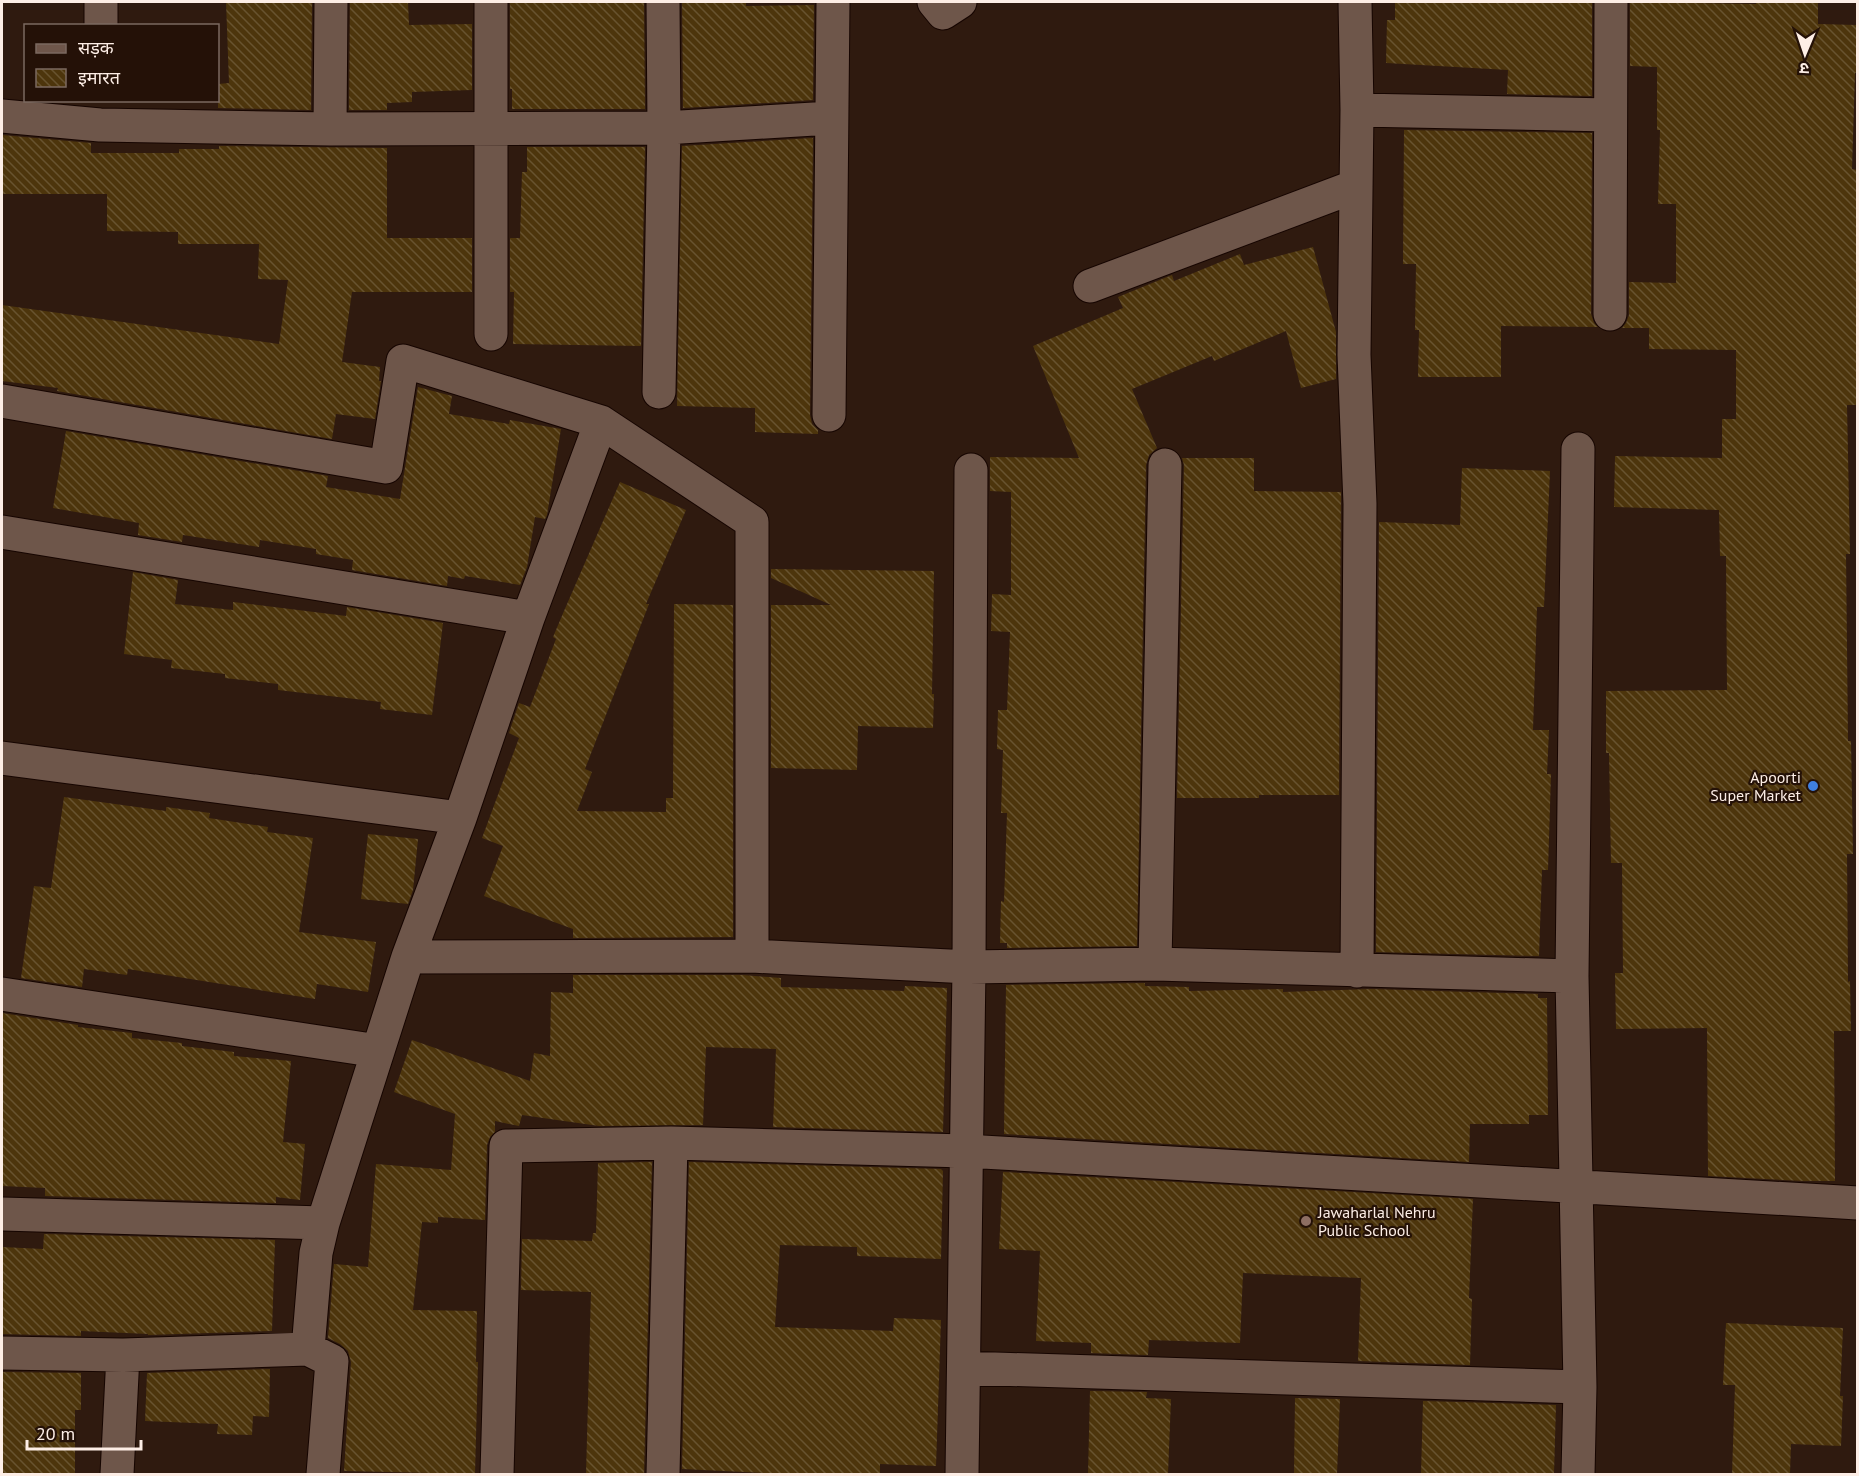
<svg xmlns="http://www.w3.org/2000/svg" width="1859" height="1476" font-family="'PT Sans','Noto Sans Devanagari',sans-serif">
<defs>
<pattern id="building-back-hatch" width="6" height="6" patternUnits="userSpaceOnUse" patternTransform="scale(1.5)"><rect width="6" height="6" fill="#4d350c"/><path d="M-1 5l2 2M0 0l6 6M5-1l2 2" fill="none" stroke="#68532f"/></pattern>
</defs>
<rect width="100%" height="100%" fill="#2f1a0f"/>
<path fill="url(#building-back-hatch)" d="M 226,2 L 312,2 L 311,110 L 218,108 L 218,84 L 229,83 Z
M 350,2 L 408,2 L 409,25 L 472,24 L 472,90 L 412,92 L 412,102 L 387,103 L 387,110 L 349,110 Z
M 510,2 L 644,2 L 645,109 L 512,109 L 512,89 L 510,89 Z
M 682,2 L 746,2 L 746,6 L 814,5 L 813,100 L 683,108 Z
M 1395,2 L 1592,2 L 1592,96 L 1507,94 L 1508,70 L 1386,63 L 1387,20 L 1395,20 Z
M 1630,2 L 1756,4 L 1756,2 L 1818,2 L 1818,24 L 1857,25 L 1857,73 L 1855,73 L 1852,169 L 1857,170 L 1857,405 L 1847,405 L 1850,554 L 1846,554 L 1848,741 L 1851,741 L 1853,854 L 1847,854 L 1848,982 L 1850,981 L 1851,1031 L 1834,1031 L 1835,1181 L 1804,1181 L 1708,1176 L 1707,1028 L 1616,1029 L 1615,973 L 1623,973 L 1622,863 L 1611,863 L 1609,753 L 1606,753 L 1606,691 L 1727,690 L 1726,556 L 1720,556 L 1719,510 L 1614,507 L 1615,456 L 1722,458 L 1722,419 L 1736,419 L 1736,350 L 1649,349 L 1649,328 L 1622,328 L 1626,323 L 1629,315 L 1629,282 L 1676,283 L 1676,204 L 1658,204 L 1660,130 L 1657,130 L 1657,67 L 1630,66 Z
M 1404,130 L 1592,133 L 1591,314 L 1594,323 L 1598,327 L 1501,326 L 1501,377 L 1418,377 L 1419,330 L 1415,330 L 1416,264 L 1403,264 Z
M 2,135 L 91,143 L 91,153 L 179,153 L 179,149 L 219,149 L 219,146 L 387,148 L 387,238 L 472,238 L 472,292 L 352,292 L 342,362 L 380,367 L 379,381 L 381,381 L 375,419 L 336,414 L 332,439 L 57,391 L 58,388 L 2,381 L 2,305 L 279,344 L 288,280 L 258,279 L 259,244 L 178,244 L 178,232 L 107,231 L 107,194 L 2,194 Z
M 813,138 L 810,415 L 812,424 L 818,430 L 818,434 L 755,432 L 755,408 L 677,406 L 682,146 Z
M 527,147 L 645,147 L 641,346 L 513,344 L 514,292 L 510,292 L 510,238 L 520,238 L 522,172 L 527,172 Z
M 1313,247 L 1336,332 L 1336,379 L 1301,388 L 1286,331 L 1214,361 L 1212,356 L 1132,389 L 1157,448 L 1149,455 L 1146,465 L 1137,946 L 1007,948 L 1007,943 L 1000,943 L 1001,901 L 1004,902 L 1007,813 L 1001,813 L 1003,750 L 997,749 L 998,710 L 1007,710 L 1010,632 L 991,631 L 992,594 L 1011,595 L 1011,492 L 990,491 L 990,457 L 1079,458 L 1033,346 L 1123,308 L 1118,297 L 1172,275 L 1174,281 L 1240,254 L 1244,265 Z
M 418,387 L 452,396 L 449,414 L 509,424 L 510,420 L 561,429 L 547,515 L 545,519 L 535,517 L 527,567 L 520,585 L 465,576 L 464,579 L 448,576 L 447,586 L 352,570 L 353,560 L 316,554 L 316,549 L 260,540 L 259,547 L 183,535 L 182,542 L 138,535 L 139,523 L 53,508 L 66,431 L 328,476 L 326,487 L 400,499 Z
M 1182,458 L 1254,458 L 1254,491 L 1341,492 L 1339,795 L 1259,795 L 1259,798 L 1177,798 L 1184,465 Z
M 1462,468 L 1550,471 L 1544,607 L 1537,607 L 1533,730 L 1549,730 L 1547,774 L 1551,774 L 1548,870 L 1542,870 L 1539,956 L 1376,952 L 1379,522 L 1460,525 Z
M 620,482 L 686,510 L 646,604 L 649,604 L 585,769 L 592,772 L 577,811 L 666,812 L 666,798 L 673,798 L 674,604 L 733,605 L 733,937 L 573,938 L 573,929 L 484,896 L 503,846 L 482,838 L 519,738 L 509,733 L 519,703 L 530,707 L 556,639 L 553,637 L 564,611 Z
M 771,569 L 934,571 L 932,694 L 934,694 L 933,728 L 858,726 L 857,770 L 771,768 L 771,605 L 831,605 L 771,578 Z
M 133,572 L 178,580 L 175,604 L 233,610 L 233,602 L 346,616 L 347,607 L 443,623 L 432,715 L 380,709 L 381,702 L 278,690 L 278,684 L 225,678 L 225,674 L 171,668 L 172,660 L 124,654 Z
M 64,797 L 166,811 L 166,807 L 210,813 L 209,818 L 268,827 L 267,832 L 313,838 L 299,932 L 376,942 L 368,992 L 317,984 L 315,999 L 128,969 L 127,975 L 84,969 L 82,987 L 21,978 L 34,886 L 51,888 Z
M 368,834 L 418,839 L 413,890 L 408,904 L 361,899 Z
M 573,975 L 743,975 L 781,978 L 781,987 L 904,991 L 905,986 L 947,988 L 943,1132 L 773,1127 L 776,1049 L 706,1047 L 703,1125 L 599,1126 L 522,1115 L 519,1126 L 495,1121 L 495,1132 L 490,1137 L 487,1145 L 485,1220 L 438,1217 L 438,1223 L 422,1222 L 413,1310 L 477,1311 L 476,1362 L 478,1362 L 475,1474 L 344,1471 L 351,1362 L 348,1351 L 340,1344 L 328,1338 L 334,1264 L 368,1267 L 376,1164 L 451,1170 L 455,1114 L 394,1092 L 412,1040 L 530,1081 L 534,1053 L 550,1056 L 551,992 L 573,993 Z
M 1145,983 L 1145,986 L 1189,987 L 1189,991 L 1283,989 L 1283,992 L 1371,989 L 1538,994 L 1538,998 L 1547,998 L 1548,1115 L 1529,1115 L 1529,1124 L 1470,1124 L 1469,1162 L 1004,1134 L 1006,985 Z
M 2,1013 L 78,1025 L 78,1027 L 132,1033 L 132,1038 L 182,1043 L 182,1046 L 234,1052 L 234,1056 L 291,1061 L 283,1142 L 305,1144 L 300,1200 L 276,1197 L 276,1203 L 45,1196 L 45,1188 L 2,1186 Z
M 652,1162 L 644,1474 L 586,1474 L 591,1292 L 521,1290 L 522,1239 L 592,1241 L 593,1233 L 596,1233 L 598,1163 Z
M 689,1162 L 941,1169 L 943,1171 L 941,1259 L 857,1256 L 857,1247 L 780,1245 L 775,1327 L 893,1331 L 894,1318 L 941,1320 L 936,1466 L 880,1464 L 880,1474 L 782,1474 L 682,1469 Z
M 1003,1172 L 1473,1199 L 1469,1298 L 1472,1299 L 1470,1365 L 1358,1361 L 1361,1278 L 1243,1273 L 1240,1343 L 1149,1340 L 1148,1355 L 1091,1353 L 1091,1343 L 1036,1341 L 1040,1251 L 999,1249 Z
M 44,1234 L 275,1240 L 272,1331 L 148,1335 L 148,1334 L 81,1331 L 81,1336 L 2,1334 L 2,1247 L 43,1249 Z
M 1726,1323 L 1843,1328 L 1840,1396 L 1843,1396 L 1841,1446 L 1791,1444 L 1790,1474 L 1732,1474 L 1735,1385 L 1723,1385 Z
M 270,1369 L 269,1417 L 253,1416 L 252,1435 L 217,1434 L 218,1424 L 145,1421 L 147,1373 Z
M 2,1372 L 81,1373 L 81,1410 L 75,1410 L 75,1474 L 2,1474 Z
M 1090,1391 L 1147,1392 L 1146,1398 L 1171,1399 L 1168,1474 L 1088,1474 Z
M 1295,1398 L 1340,1399 L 1337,1474 L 1294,1474 Z
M 1423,1401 L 1556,1405 L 1554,1474 L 1421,1474 Z"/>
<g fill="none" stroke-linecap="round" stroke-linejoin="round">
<defs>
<path id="minor" d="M 934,2 L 943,13 L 960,2
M 1355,2 L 1357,110 L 1354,355 L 1360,504 L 1357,971
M 101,26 L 101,2
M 1357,110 L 1610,115
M 2,116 L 100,125 L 330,129 L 664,128 L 831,118
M 330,129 L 331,2
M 1090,286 L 1356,186
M 1610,314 L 1611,2
M 491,334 L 491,2
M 659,392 L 664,128 L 663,2
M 2,401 L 386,467 L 403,361 L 601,422 L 752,522 L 752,956
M 829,415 L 833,2
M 2,532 L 528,618
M 2,758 L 460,818
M 408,957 L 752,956 L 969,967 L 1155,964 L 1572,976
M 1155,964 L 1165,465
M 2,994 L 378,1051
M 2,1214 L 323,1223
M 308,1349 L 316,1253 L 323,1223 L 408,957 L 460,818 L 528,618 L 601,422
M 2,1353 L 123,1355 L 308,1349 L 332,1361 L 323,1474
M 964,1368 L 1580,1387
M 117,1474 L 123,1355
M 497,1474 L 506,1146 L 671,1143 L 965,1151 L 1858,1203
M 663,1474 L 671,1143
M 962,1474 L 969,967 L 971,470
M 1578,1474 L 1580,1387 L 1572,976 L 1578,449"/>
</defs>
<use href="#minor" stroke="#160500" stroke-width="35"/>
<use href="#minor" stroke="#6e564a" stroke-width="33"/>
</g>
<circle fill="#3f7fe0" stroke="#241107" stroke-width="2" cx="1813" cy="786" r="6"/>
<circle fill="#8d6e63" stroke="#241107" stroke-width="2" cx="1306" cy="1221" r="6"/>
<g text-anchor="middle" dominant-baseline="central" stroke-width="4.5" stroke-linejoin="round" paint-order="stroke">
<g font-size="16" fill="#fdeee6" stroke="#241107" text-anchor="end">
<text x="1801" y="777">Apoorti<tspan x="1801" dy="18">Super Market</tspan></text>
<text x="1318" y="1212" text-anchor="start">Jawaharlal Nehru<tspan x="1318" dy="18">Public School</tspan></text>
</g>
</g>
<rect width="1859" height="1476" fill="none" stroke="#fdeee6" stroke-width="6"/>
<rect x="24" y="24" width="195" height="78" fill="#241107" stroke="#7b6960" stroke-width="1.5"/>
<rect x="36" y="44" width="30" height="9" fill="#6e564a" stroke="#7b6960" stroke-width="1.5"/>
<text x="78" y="54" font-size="18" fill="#fdeee6">सड़क</text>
<rect x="36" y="69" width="30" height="18" fill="url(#building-back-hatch)" stroke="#7b6960" stroke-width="1.5"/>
<text x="78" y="84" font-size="18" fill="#fdeee6">इमारत</text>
<g transform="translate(1805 54) rotate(182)" stroke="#241107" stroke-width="4.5" paint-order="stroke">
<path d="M0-4.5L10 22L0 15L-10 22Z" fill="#fdeee6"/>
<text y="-9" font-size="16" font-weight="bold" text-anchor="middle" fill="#fdeee6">उ</text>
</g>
<path d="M27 1440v9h114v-9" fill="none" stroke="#fdeee6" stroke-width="3"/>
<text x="36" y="1440" font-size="18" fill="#fdeee6" stroke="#241107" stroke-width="4.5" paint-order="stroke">20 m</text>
</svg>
